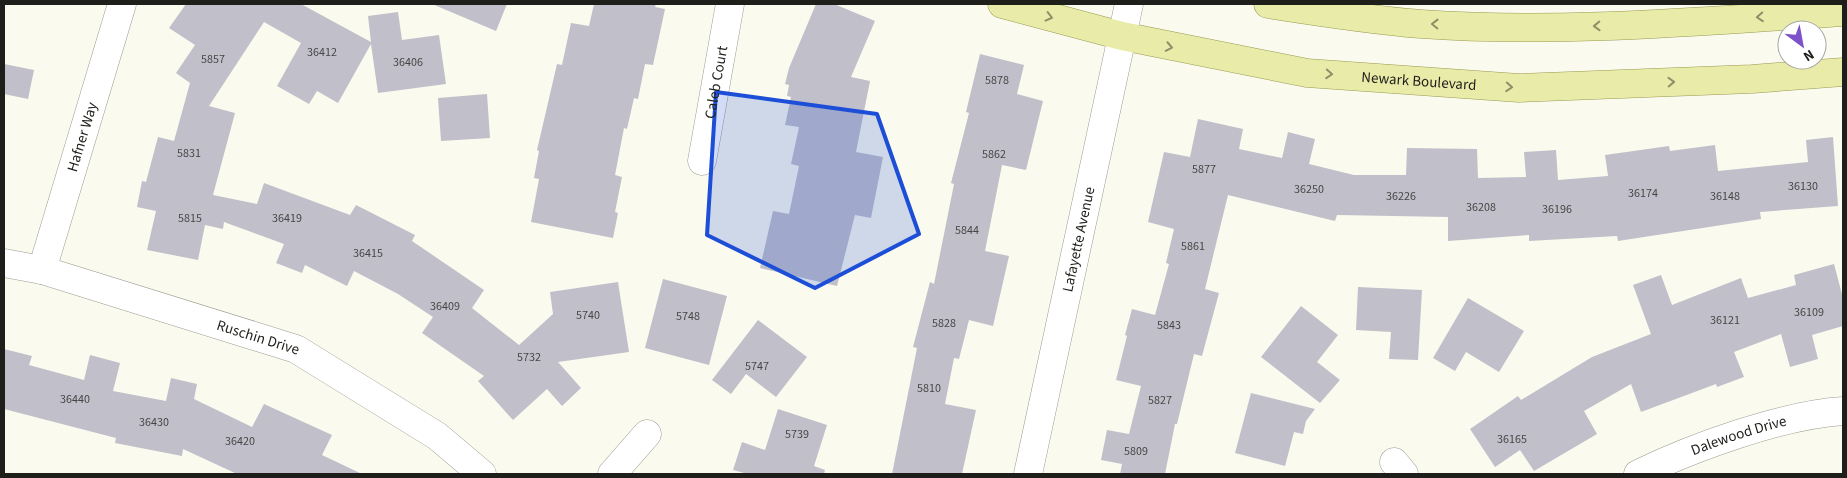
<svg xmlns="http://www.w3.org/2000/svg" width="1847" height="478" font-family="'Source Sans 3',sans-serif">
<rect width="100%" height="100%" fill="#fafbee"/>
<path fill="#c1bfca" d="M 186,4 L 301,4 L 371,42 L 368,16 L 398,12 L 402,40 L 439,35 L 446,84 L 378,93 L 371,44 L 338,103 L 317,91 L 309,104 L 277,86 L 301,43 L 264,22 L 209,106 L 235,113 L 213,195 L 257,204 L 264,183 L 350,215 L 356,205 L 415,235 L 412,241 L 484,290 L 472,308 L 519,345 L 553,314 L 550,292 L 618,282 L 629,352 L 558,362 L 581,388 L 562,406 L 547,389 L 513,420 L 478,381 L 484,376 L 422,333 L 433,317 L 398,294 L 354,271 L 347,286 L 305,265 L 302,273 L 276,263 L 284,244 L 224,222 L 223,229 L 205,225 L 198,260 L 147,250 L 156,211 L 137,207 L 142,181 L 146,182 L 158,137 L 174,141 L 190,83 L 176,73 L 195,45 L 169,28 Z
M 432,4 L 507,4 L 496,31 Z
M 594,4 L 656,4 L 655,7 L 665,9 L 653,65 L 645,64 L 638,99 L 634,98 L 627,129 L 624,128 L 615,175 L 622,177 L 615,212 L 618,213 L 613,238 L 531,222 L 539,179 L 534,178 L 539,151 L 537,150 L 557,64 L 562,65 L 571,23 L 589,26 Z
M 816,4 L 834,4 L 875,21 L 851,77 L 870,81 L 856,152 L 883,157 L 871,218 L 855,215 L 837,286 L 760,268 L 773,211 L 789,214 L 799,166 L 791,164 L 799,127 L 785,125 L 791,97 L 787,96 L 789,85 L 785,84 L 789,68 Z
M 980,54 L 1024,65 L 1017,94 L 1043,101 L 1026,170 L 1002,165 L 985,251 L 1009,256 L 993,326 L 969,320 L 959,359 L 954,358 L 945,404 L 976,410 L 962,474 L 892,474 L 917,348 L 913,347 L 930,282 L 934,284 L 954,184 L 951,183 L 969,113 L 966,112 Z
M 4,64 L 34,70 L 28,99 L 4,94 Z
M 487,94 L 490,138 L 441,141 L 438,98 Z
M 1198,119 L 1243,129 L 1239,149 L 1282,158 L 1288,132 L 1315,139 L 1309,164 L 1354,175 L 1406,175 L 1407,148 L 1477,149 L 1478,178 L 1526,177 L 1524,152 L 1556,150 L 1558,180 L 1608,176 L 1605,155 L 1669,146 L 1670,151 L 1715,145 L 1718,171 L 1808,162 L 1806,140 L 1833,137 L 1838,206 L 1760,212 L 1761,219 L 1618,241 L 1617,236 L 1529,241 L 1529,235 L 1448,241 L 1448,217 L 1337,215 L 1335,221 L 1228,195 L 1205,289 L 1219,293 L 1202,356 L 1194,354 L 1177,424 L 1175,424 L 1165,474 L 1120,474 L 1122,464 L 1101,460 L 1107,430 L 1129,434 L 1141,386 L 1116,380 L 1127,336 L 1125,335 L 1132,309 L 1155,315 L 1169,264 L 1166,263 L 1174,229 L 1148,222 L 1164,152 L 1190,157 Z
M 1834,264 L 1843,298 L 1843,326 L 1812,335 L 1818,359 L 1790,367 L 1781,334 L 1734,352 L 1744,377 L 1717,387 L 1716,384 L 1641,412 L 1631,384 L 1584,411 L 1597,434 L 1534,471 L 1520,450 L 1495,467 L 1470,429 L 1518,396 L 1521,400 L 1592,357 L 1651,334 L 1633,285 L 1661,275 L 1672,305 L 1741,278 L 1748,298 L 1796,285 L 1794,275 Z
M 663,279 L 727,296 L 709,365 L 645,348 Z
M 1358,287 L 1422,290 L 1418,360 L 1389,359 L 1391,332 L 1356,330 Z
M 1468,298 L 1524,331 L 1499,372 L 1466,352 L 1455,371 L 1433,358 Z
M 1301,306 L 1338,335 L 1317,362 L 1340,380 L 1320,403 L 1261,357 Z
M 758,320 L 807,357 L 776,397 L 746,374 L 731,394 L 712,380 Z
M 4,349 L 32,356 L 29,365 L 84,380 L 90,355 L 120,363 L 113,391 L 166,401 L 171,378 L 197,384 L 194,399 L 252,427 L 264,404 L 332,435 L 322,455 L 362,474 L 237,474 L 183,449 L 182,456 L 115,443 L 116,438 L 4,409 Z
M 1251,393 L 1315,409 L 1306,421 L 1303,434 L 1294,432 L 1285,466 L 1235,453 Z
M 778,409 L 827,425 L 814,466 L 825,470 L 824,474 L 748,474 L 733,470 L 742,442 L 765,450 Z"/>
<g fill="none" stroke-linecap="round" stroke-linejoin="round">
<defs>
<g id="minor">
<path id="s1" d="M 702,161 L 730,4"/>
<path id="s2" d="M 4,263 L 42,270 L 296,349 L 437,436 L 482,474"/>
<path id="s3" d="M 42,270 L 122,4"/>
<path d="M 1394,462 L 1404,474"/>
<path d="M 612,474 L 647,434"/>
<path id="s4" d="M 1638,474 C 1694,447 1782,415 1843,411"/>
</g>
<g id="tertiary">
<path id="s5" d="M 1028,474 L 1129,4"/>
</g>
<g id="primary">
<path id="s6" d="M 1002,4 L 1122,36 L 1307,73 L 1519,88 L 1752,79 L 1843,72"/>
<path d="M 1268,4 C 1319,12 1369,20 1421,24 C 1561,34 1703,21 1843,12"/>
</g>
</defs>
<use href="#minor" stroke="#9a9b90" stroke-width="29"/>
<use href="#tertiary" stroke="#9a9b90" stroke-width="29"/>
<use href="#primary" stroke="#989a51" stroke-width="29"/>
<use href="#minor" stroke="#fff" stroke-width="28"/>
<use href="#tertiary" stroke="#fff" stroke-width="28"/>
<use href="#primary" stroke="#e9eba8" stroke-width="28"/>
</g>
<defs><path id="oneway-chevron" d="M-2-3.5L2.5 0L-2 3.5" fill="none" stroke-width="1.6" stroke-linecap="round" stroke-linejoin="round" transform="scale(1.25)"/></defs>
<g stroke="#8e8f68">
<use href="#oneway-chevron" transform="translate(1049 17) rotate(14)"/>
<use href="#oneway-chevron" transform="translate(1760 17) rotate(176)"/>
<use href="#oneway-chevron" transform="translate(1435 24) rotate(-179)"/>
<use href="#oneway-chevron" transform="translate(1597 26) rotate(178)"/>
<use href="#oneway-chevron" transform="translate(1169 47) rotate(11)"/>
<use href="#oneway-chevron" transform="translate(1329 74) rotate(4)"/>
<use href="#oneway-chevron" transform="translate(1671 82) rotate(-2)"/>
<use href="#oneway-chevron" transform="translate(1509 87) rotate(4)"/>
</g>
<path fill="#1d4ed8" fill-opacity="0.2" stroke="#1d4ed8" stroke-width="4" stroke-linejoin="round" d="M 716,92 L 877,114 L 919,234 L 815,288 L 707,235 Z"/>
<g text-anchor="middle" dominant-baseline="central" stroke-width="4" stroke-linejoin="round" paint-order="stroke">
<g font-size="12" fill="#474646">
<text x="322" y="52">36412</text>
<text x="213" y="59">5857</text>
<text x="408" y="62">36406</text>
<text x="997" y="80">5878</text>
<text x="189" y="153">5831</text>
<text x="994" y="154">5862</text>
<text x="1204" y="169">5877</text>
<text x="1803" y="186">36130</text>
<text x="1309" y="189">36250</text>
<text x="1643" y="193">36174</text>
<text x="1401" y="196">36226</text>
<text x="1725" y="196">36148</text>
<text x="1481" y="207">36208</text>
<text x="1557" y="209">36196</text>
<text x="190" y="218">5815</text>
<text x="287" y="218">36419</text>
<text x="967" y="230">5844</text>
<text x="1193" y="246">5861</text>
<text x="368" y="253">36415</text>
<text x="445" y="306">36409</text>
<text x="1809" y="312">36109</text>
<text x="588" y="315">5740</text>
<text x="688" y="316">5748</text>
<text x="1725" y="320">36121</text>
<text x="944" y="323">5828</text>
<text x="1169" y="325">5843</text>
<text x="529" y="357">5732</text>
<text x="757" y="366">5747</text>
<text x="929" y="388">5810</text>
<text x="75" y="399">36440</text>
<text x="1160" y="400">5827</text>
<text x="154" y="422">36430</text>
<text x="797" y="434">5739</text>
<text x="1512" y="439">36165</text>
<text x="240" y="441">36420</text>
<text x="1136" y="451">5809</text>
</g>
<g font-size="15" fill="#1e1e1a" stroke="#fff">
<text stroke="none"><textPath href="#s6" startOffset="425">Newark Boulevard</textPath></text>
<text stroke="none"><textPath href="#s1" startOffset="80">Caleb Court</textPath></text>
<text stroke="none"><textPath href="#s3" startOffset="139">Hafner Way</textPath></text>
<text stroke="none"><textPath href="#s5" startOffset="240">Lafayette Avenue</textPath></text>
<text stroke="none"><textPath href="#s2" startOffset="265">Ruschin Drive</textPath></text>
<text stroke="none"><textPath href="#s4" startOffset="108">Dalewood Drive</textPath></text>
</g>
</g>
<rect width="1847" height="478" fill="none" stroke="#1e1e1a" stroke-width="10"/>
<g transform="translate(1802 45) rotate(148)"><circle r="24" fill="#ffffff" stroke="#a5a5a3"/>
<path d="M0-4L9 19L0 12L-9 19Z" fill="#7d51ca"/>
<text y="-8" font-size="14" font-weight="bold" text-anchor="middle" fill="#1e1e1a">N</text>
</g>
</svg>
